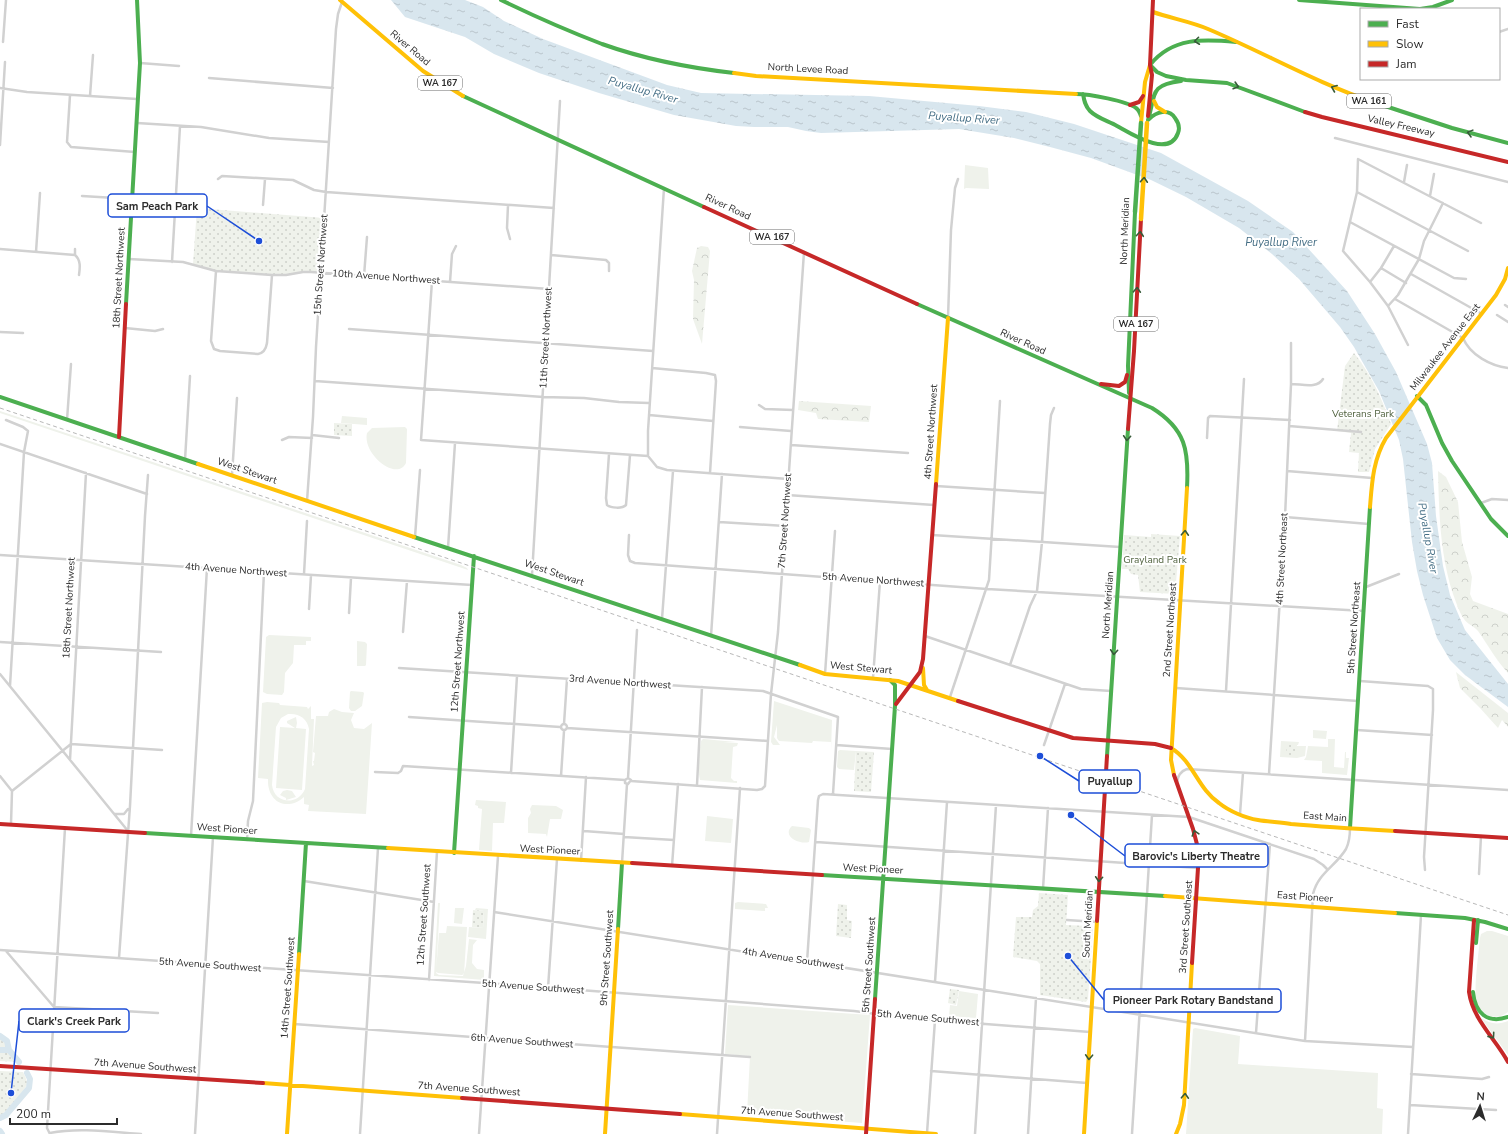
<svg xmlns="http://www.w3.org/2000/svg" width="1508" height="1134" font-family="'Nunito Sans',sans-serif">
<defs>
<pattern id="forest-crowns" width="20" height="18" patternUnits="userSpaceOnUse"><rect width="20" height="18" fill="#eff2eb"/><path d="M2 6a3 3 0 1 1 6 0M12 15a3 3 0 1 1 6 0" fill="none" stroke="#cdd0ca"/></pattern>
<pattern id="park-dots" width="8" height="8" patternUnits="userSpaceOnUse"><rect width="8" height="8" fill="#eff2eb"/><path d="M2 2h.1M6 6h.1" fill="none" stroke="#cdd0ca" stroke-width="1.8" stroke-linecap="round"/></pattern>
<pattern id="water-ripples" width="26" height="14" patternUnits="userSpaceOnUse"><rect width="26" height="14" fill="#d8e6ee"/><path d="M2 4q2-2 4 0t4 0M15 11q2-2 4 0t4 0" fill="none" stroke="#bac5cc"/></pattern>
</defs>
<rect width="100%" height="100%" fill="#fff"/>
<path fill="#eff2eb" fill-rule="evenodd" d="M 965,165 L 988,168 L 989,189 L 966,188 L 964,189 Z
M 0,411 L 461,565 L 467,568 L 468,570 L 0,413 Z
M 342,416 L 367,418 L 367,425 L 341,423 Z
M 405,427 L 407,429 L 406,463 C 397,482 362,454 367,433 L 372,428 Z
M 269,635 L 311,637 L 311,641 L 306,641 L 306,645 L 294,645 L 293,663 L 285,673 L 284,692 L 282,695 L 267,694 L 263,692 L 266,637 Z
M 357,641 L 365,642 L 367,644 L 366,665 L 365,666 L 357,666 Z
M 351,691 L 363,692 L 364,693 L 362,706 L 355,711 L 351,711 L 349,708 L 350,692 Z
M 774,701 L 832,720 L 831,751 L 831,742 L 813,741 L 812,743 L 779,741 L 777,738 L 777,725 L 774,737 L 780,745 L 773,745 L 771,742 Z
M 267,702 L 279,703 L 280,705 L 307,707 L 308,709 L 311,706 L 311,719 L 314,719 L 312,766 L 314,765 L 313,761 L 314,761 L 315,753 L 313,752 L 316,716 L 328,716 L 329,712 L 334,709 L 342,712 L 354,713 L 351,720 L 354,728 L 364,729 L 372,723 L 366,814 L 308,811 L 309,805 L 304,804 L 304,797 C 287,812 267,802 268,779 L 258,778 L 262,703 ZM 288,714 C 299,713 307,718 309,729 L 305,789 C 298,806 274,804 272,785 L 276,727 L 281,718 Z
M 296,717 L 297,723 L 296,728 L 306,729 L 302,790 L 276,788 L 280,727 L 295,728 L 287,723 L 287,721 Z
M 1313,730 L 1327,731 L 1326,739 L 1313,738 Z
M 703,739 L 736,742 L 723,742 L 738,743 L 737,746 L 733,747 L 731,778 L 734,781 L 737,781 L 737,783 L 700,780 C 697,768 699,754 701,741 Z
M 1328,739 L 1335,739 L 1334,767 L 1344,768 L 1345,752 L 1346,752 L 1346,758 L 1349,758 L 1347,775 L 1322,773 L 1322,761 L 1304,760 L 1306,757 L 1308,746 L 1328,747 Z
M 1281,741 L 1299,742 L 1298,745 L 1287,745 L 1297,756 L 1297,746 L 1306,746 L 1305,756 L 1297,758 L 1280,757 Z
M 840,750 L 856,751 L 854,770 L 839,769 L 837,767 L 838,751 Z
M 287,790 L 292,791 L 296,797 L 286,800 L 286,798 L 280,795 L 283,791 Z
M 476,800 L 506,802 L 504,823 L 493,823 L 492,851 L 479,850 L 482,809 L 478,808 L 478,806 L 475,805 Z
M 532,805 L 556,806 L 563,810 L 561,819 L 550,819 L 547,837 L 546,834 L 528,833 L 528,818 L 531,813 L 530,809 Z
M 707,816 L 733,819 L 731,843 L 705,841 Z
M 792,826 L 809,828 L 811,830 L 809,842 C 800,845 781,836 792,826 Z
M 738,902 L 766,904 L 768,908 L 765,908 L 765,911 L 735,909 L 735,903 Z
M 438,903 L 440,903 L 436,973 L 439,975 L 463,976 L 466,966 L 469,939 L 477,940 L 473,945 L 472,963 L 477,969 L 484,970 L 484,980 L 434,976 Z
M 455,908 L 464,908 L 462,924 L 454,923 Z
M 476,908 L 488,909 L 486,939 L 468,937 L 469,927 L 483,928 L 484,911 L 475,910 Z
M 447,926 L 467,927 L 464,974 L 462,975 L 438,973 L 436,972 L 439,933 L 446,933 Z
M 1487,931 L 1492,931 L 1508,936 L 1508,1012 C 1503,1016 1497,1018 1490,1016 C 1486,1015 1481,1011 1478,1007 C 1472,996 1479,952 1480,938 L 1481,934 Z
M 959,991 L 978,994 L 976,1018 L 949,1016 L 950,1005 L 957,1006 Z
M 728,1005 L 870,1015 L 862,1123 L 747,1114 L 750,1056 L 725,1054 Z
M 1481,1018 C 1490,1024 1498,1025 1508,1021 L 1508,1055 Z
M 1195,1028 L 1240,1036 L 1238,1064 L 1378,1073 L 1377,1108 L 1383,1109 L 1382,1134 L 1186,1134 L 1193,1029 Z"/>
<path fill="url(#forest-crowns)" d="M 701,246 L 708,247 L 710,251 L 702,344 L 693,319 L 694,280 L 692,271 L 697,248 Z
M 799,401 L 871,406 L 869,422 L 818,419 L 816,413 L 798,410 Z
M 1438,471 L 1446,477 L 1458,502 L 1462,542 L 1472,577 L 1470,594 L 1473,601 L 1508,614 L 1508,673 C 1496,660 1488,645 1478,631 C 1474,626 1467,624 1464,619 C 1459,612 1456,602 1453,594 C 1440,555 1439,512 1438,471 Z
M 1456,672 L 1508,713 L 1508,727 L 1502,720 L 1498,728 L 1480,708 L 1460,688 Z"/>
<path fill="url(#park-dots)" d="M 197,208 L 324,218 L 321,272 L 311,272 L 286,275 L 216,271 L 193,264 Z
M 1354,353 C 1371,374 1382,399 1391,424 L 1375,449 L 1369,472 L 1358,472 L 1359,453 L 1349,452 L 1351,433 L 1337,431 L 1345,366 Z
M 334,423 L 352,424 L 352,436 L 334,435 Z
M 1151,534 L 1180,536 L 1175,594 L 1140,592 L 1138,575 L 1131,574 L 1128,569 L 1122,569 L 1124,535 L 1151,537 Z
M 1287,745 L 1297,745 L 1297,756 L 1286,755 Z
M 856,751 L 874,752 L 871,792 L 854,791 Z
M 1039,893 L 1068,895 L 1066,925 L 1089,926 L 1093,929 L 1088,999 L 1086,1002 L 1040,995 L 1040,964 L 1037,961 L 1013,957 L 1016,917 L 1032,917 L 1033,910 L 1038,906 Z
M 838,904 L 847,905 L 847,920 L 852,921 L 851,938 L 836,936 Z
M 473,910 L 484,911 L 483,928 L 472,927 Z
M 950,989 L 959,990 L 956,1005 L 948,1003 Z
M 0,1036 L 7,1041 L 9,1050 L 19,1062 L 0,1061 Z
M 0,1071 L 23,1072 C 25,1076 27,1080 27,1084 C 27,1088 5,1113 0,1116 Z"/>
<path fill="url(#water-ripples)" d="M 391,0 L 465,0 L 483,7 L 504,21 L 543,39 L 667,85 L 701,93 L 869,96 L 979,106 L 1026,112 L 1074,124 L 1161,153 L 1248,201 L 1293,232 L 1347,291 L 1375,334 L 1396,372 L 1427,444 L 1432,463 L 1436,516 L 1443,566 L 1450,595 L 1465,630 L 1508,684 L 1508,707 L 1465,675 L 1450,660 L 1437,638 L 1423,595 L 1417,571 L 1412,542 L 1403,459 L 1399,440 L 1379,391 L 1354,347 L 1340,327 L 1299,279 L 1272,254 L 1239,228 L 1186,197 L 1151,180 L 1091,158 L 1050,147 L 1014,138 L 959,129 L 821,133 L 806,131 L 788,127 L 754,127 L 736,126 L 674,115 L 599,93 L 539,73 L 494,54 L 465,37 L 405,17 Z"/>
<g fill="none" stroke-linecap="round" stroke-linejoin="round">
<path stroke="#d8e6ee" stroke-width="6" d="M 0,1036 L 7,1041 L 9,1050 L 19,1062
M 0,1050 L 9,1050
M 0,1118 L 6,1115 L 29,1088 L 30,1079 L 27,1073
M 0,1131 L 2,1134"/>
<path stroke="#d1d1d1" stroke-width="2.5" d="M 1499,32 L 1508,29
M 3,42 L 6,0
M 140,63 L 179,66
M 209,78 L 333,88
M 0,88 L 27,92 L 137,99
M 70,95 L 67,142 L 71,147 L 135,152
M 90,96 L 93,55
M 137,123 L 201,127 L 269,138 L 329,142
M 1335,138 L 1508,182
M 0,145 L 5,62
M 218,179 L 222,176 L 293,180 L 314,190 L 326,192 L 554,208
M 1404,182 L 1407,165
M 1357,192 L 1468,251
M 82,196 L 132,199
M 1430,196 L 1434,174
M 263,205 L 265,179
M 508,205 L 507,228 L 510,239
M 1350,222 L 1454,278 L 1466,279
M 0,249 L 75,255 C 81,260 80,268 79,275
M 36,252 L 40,193
M 75,255 L 75,249
M 551,255 L 606,260 L 609,263 L 609,271
M 129,259 L 183,262 L 216,271 L 272,275 L 286,275 L 303,272 L 311,272 L 549,289
M 172,262 L 180,126
M 1381,268 L 1406,283
M 216,271 L 211,341 L 214,349 L 220,351 L 258,354 C 264,353 266,349 267,343 L 272,275
M 1411,274 L 1482,314
M 364,276 L 367,237
M 432,281 L 421,440 L 648,456 L 657,467 L 667,470 L 788,479
M 450,282 L 452,254 L 456,246
M 1370,282 L 1381,268 L 1394,246
M 1395,299 L 1463,338 C 1470,355 1491,366 1508,368
M 1505,305 L 1508,307
M 1388,306 L 1398,295 L 1419,259 L 1424,241 L 1443,203
M 1497,315 L 1508,322
M 948,318 L 951,230 L 955,188 L 958,179
M 125,328 L 155,331 L 163,329
M 349,329 L 653,351
M 0,332 L 23,333
M 1408,345 L 1388,306 L 1370,282 L 1343,251 L 1357,192 L 1358,159 L 1481,223
M 652,368 L 706,373 L 715,375 L 716,381 L 710,473
M 315,381 L 543,397 L 584,398 L 619,402 L 649,403
M 1291,384 C 1302,384 1317,389 1323,379
M 759,405 L 765,409 L 793,410
M 649,415 L 713,421
M 6,420 L 23,427 L 28,431 L 24,452 L 10,686
M 67,420 L 71,364
M 1289,426 L 1361,432
M 740,427 L 791,431
M 312,435 L 339,438
M 1207,438 L 1208,418 L 1210,416 L 1290,420
M 282,440 L 289,437 L 312,438
M 0,444 L 147,494
M 791,445 L 908,453
M 609,454 L 606,498 L 607,505 C 611,508 622,509 626,505 L 630,455
M 648,456 L 648,431 L 664,188
M 185,460 L 190,376
M 1287,471 L 1372,478
M 232,475 L 237,398
M 936,486 L 1045,493
M 787,495 L 934,505
M 307,501 L 313,417 L 316,347 L 336,29 L 338,14 L 342,2
M 1481,503 L 1492,499 L 1508,500
M 1285,517 L 1369,524
M 719,522 L 785,526
M 629,535 L 628,555 L 630,561 L 635,563 L 987,589 L 1364,611
M 932,535 L 1120,547
M 415,537 L 420,470
M 448,548 L 455,443
M 0,555 L 472,585
M 304,574 L 307,521
M 532,575 L 560,101
M 1366,587 L 1399,574
M 309,609 L 311,575
M 349,613 L 351,578
M 662,619 L 673,471
M 403,632 L 407,581
M 711,636 L 722,474
M 925,636 L 1081,689 L 1111,691
M 0,642 L 161,652
M 1010,665 L 1030,606 L 1037,591 L 1042,542 L 1050,424 L 1051,415 L 1054,408
M 399,668 L 763,691 L 838,717 L 833,794
M 0,674 L 128,831
M 825,674 L 835,531
M 873,678 L 880,581
M 1360,681 L 1428,686 L 1433,689 L 1433,710 L 1424,857 L 1425,870
M 1176,688 L 1358,701
M 1226,691 L 1244,379
M 950,697 L 989,580 L 1000,401
M 409,717 L 560,727
M561 727a3 3 0 1 1 6 0a3 3 0 1 1-6 0Z
M 564,724 L 567,679
M 567,728 L 768,741
M 1357,730 L 1432,735
M 836,745 L 892,749
M 1044,745 L 1065,684
M 70,760 L 86,473
M 375,772 L 398,773 L 401,771 L 403,766 L 625,780
M 511,773 L 517,676
M 1269,774 L 1285,517 L 1291,384 L 1291,343
M 0,776 L 12,791
M 561,776 L 564,731
M 628,778 L 631,780 L 628,784 L 625,783 L 625,780 L 628,778 L 637,630
M 631,781 L 757,790 L 762,789 L 765,786 L 771,694 L 778,632 L 804,252
M 1177,782 C 1178,775 1181,771 1187,769 L 1508,790
M 697,785 L 702,687
M 12,791 L 71,744 L 162,750
M 115,814 L 124,814 L 128,809
M 1240,814 L 1243,773
M 11,824 L 12,791
M 584,831 L 624,834
M 191,836 L 207,568
M 624,837 L 674,840
M 247,840 L 248,821 L 253,801 L 264,572
M 816,842 L 1198,868
M 581,861 L 586,777
M 622,863 L 627,784
M 672,866 L 678,784
M 1479,874 L 1481,836
M 304,881 L 434,902
M 1043,889 L 1048,808
M 494,912 L 1305,1041 L 1413,1047
M 1067,920 L 1097,922
M 0,950 L 527,986 L 854,1011 L 870,1013 L 881,1016 L 1090,1032
M 6,951 L 54,1007 L 158,1013
M 119,958 L 130,806 L 145,516 L 148,475
M 807,962 L 818,800 L 819,796 L 823,794 L 1189,817 L 1314,859 L 1323,865 L 1327,869
M 429,980 L 437,852
M 935,982 L 947,802
M 548,988 L 557,859
M 294,1024 L 750,1057
M 1256,1033 L 1270,844
M 1305,1041 L 1313,894 C 1318,873 1336,866 1346,849 C 1349,843 1350,835 1350,828
M 931,1071 L 1087,1083
M 1411,1074 L 1482,1079 L 1489,1077
M 1410,1105 L 1496,1110
M 50,1133 C 78,1127 113,1132 141,1134
M 927,1133 L 935,1020
M 50,1134 L 47,1128 L 65,828
M 195,1134 L 213,837
M 360,1134 L 378,848
M 479,1134 L 498,856
M 717,1134 L 740,788
M 975,1134 L 996,805
M 1028,1134 L 1036,998
M 1132,1134 L 1152,815
M 1408,1134 L 1421,915"/>
<path stroke="#4caf50" stroke-width="4" d="M 501,0 C 534,16 568,31 602,44 C 644,59 690,68 734,73
M 1299,0 L 1420,9 L 1433,7 L 1452,0
M 1236,42 C 1204,39 1172,37 1150,65 L 1157,72 L 1166,76 L 1186,80 L 1227,83 L 1305,112
M 1076,94 C 1089,94 1127,101 1136,108 C 1139,110 1140,113 1141,116
M 1083,94 C 1084,100 1085,106 1090,111 C 1097,118 1108,121 1117,126 C 1130,133 1169,159 1178,133 C 1180,128 1178,122 1175,118 C 1169,108 1156,112 1149,119
M 463,96 L 704,207
M 1376,103 L 1452,128 L 1508,143
M 1148,120 C 1156,94 1149,85 1181,81
M 126,304 L 140,63 L 137,0
M 917,304 L 1152,408 C 1186,429 1189,451 1187,488
M 1129,393 L 1128,366 L 1135,212
M 1417,396 L 1426,405 L 1442,443 L 1452,461 L 1491,519 L 1508,536
M 0,397 L 198,464
M 414,537 L 800,665
M 1107,756 L 1128,429
M 1350,828 L 1370,507
M 145,833 L 388,848
M 454,853 L 474,556
M 822,875 L 1165,896
M 1395,913 L 1465,918 L 1485,922 L 1508,929
M 618,929 L 622,863
M 1476,943 L 1478,920
M 299,954 L 306,843
M 1473,992 C 1475,1013 1487,1024 1508,1017
M 875,999 L 895,706 L 895,685 L 890,680"/>
<path stroke="#ffc107" stroke-width="4" d="M 340,0 L 423,71 L 463,96
M 1153,12 C 1170,18 1192,22 1208,29 C 1265,53 1316,83 1376,103
M 734,73 L 756,76 L 1076,94
M 1154,101 L 1157,107 L 1165,112
M 1141,123 L 1145,82 L 1150,65
M 198,464 L 414,537
M 936,484 L 948,318
M 1370,507 C 1372,482 1373,460 1386,438 L 1496,295 L 1505,279 L 1508,268
M 800,665 L 825,674 L 898,681 L 958,701
M 923,668 L 924,685 L 927,690
M 1171,748 C 1193,761 1198,789 1219,803 C 1229,811 1245,818 1258,820 C 1269,822 1280,822 1291,824 C 1325,827 1360,829 1395,831
M 1174,775 L 1171,760 L 1187,488
M 388,848 L 632,863
M 1165,896 L 1395,913
M 263,1083 L 462,1098
M 680,1114 L 936,1134
M 287,1134 L 299,954
M 605,1134 L 618,929
M 1084,1134 L 1097,921
M 1176,1134 L 1180,1124 L 1184,1105 L 1192,963"/>
<path stroke="#c62828" stroke-width="4" d="M 1130,105 L 1139,102 L 1143,96
M 1305,112 L 1322,117 L 1508,162
M 1148,116 L 1152,75 L 1150,65 L 1153,0
M 704,207 L 917,304
M 1101,384 L 1119,386 L 1125,382 L 1127,375
M 1128,429 L 1134,351 L 1141,219
M 119,437 L 126,304
M 958,701 L 1073,738 L 1155,744 L 1171,748
M 896,704 L 920,672 L 923,659 L 936,484
M 1174,775 L 1193,829 L 1199,852 L 1192,963
M 0,824 L 145,833
M 1395,831 L 1508,838
M 632,863 L 822,875
M 1474,920 L 1469,992 C 1473,1020 1495,1038 1508,1062
M 1097,921 L 1107,756
M 0,1066 L 263,1083
M 462,1098 L 680,1114
M 866,1134 L 875,999"/>
<path stroke="#b8b8b8" stroke-width="1" stroke-dasharray="4 3" stroke-linecap="butt" d="M 0,408 L 1508,915"/>
<path stroke="#4caf50" stroke-width="4.5" d="M 1135,212 L 1141,123"/>
<path stroke="#ffc107" stroke-width="4.5" d="M 1141,219 L 1147,123"/>
</g>
<defs><path id="oneway-chevron" d="M-2-3.5L2.5 0L-2 3.5" fill="none" stroke-width="1.6" stroke-linecap="round" stroke-linejoin="round"/></defs>
<g stroke="#375a39">
<use href="#oneway-chevron" transform="translate(1197 41) rotate(173)"/>
<use href="#oneway-chevron" transform="translate(1236 86) rotate(17)"/>
<use href="#oneway-chevron" transform="translate(1334 88) rotate(-158)"/>
<use href="#oneway-chevron" transform="translate(1470 133) rotate(-165)"/>
<use href="#oneway-chevron" transform="translate(1144 180) rotate(-86)"/>
<use href="#oneway-chevron" transform="translate(1140 234) rotate(-85)"/>
<use href="#oneway-chevron" transform="translate(1137 290) rotate(-87)"/>
<use href="#oneway-chevron" transform="translate(1127 438) rotate(94)"/>
<use href="#oneway-chevron" transform="translate(1185 533) rotate(-87)"/>
<use href="#oneway-chevron" transform="translate(1114 652) rotate(94)"/>
<use href="#oneway-chevron" transform="translate(1195 833) rotate(-107)"/>
<use href="#oneway-chevron" transform="translate(1099 879) rotate(94)"/>
<use href="#oneway-chevron" transform="translate(1492 1036) rotate(55)"/>
<use href="#oneway-chevron" transform="translate(1089 1057) rotate(93)"/>
<use href="#oneway-chevron" transform="translate(1185 1096) rotate(-87)"/>
</g>
<g text-anchor="middle" dominant-baseline="central" stroke-width="4" stroke-linejoin="round" paint-order="stroke">
<g fill="#fff" stroke="#6b6b6b" stroke-width="1">
<rect x="418" y="76" width="44" height="14" rx="3"/>
<rect x="1347" y="94" width="44" height="14" rx="3"/>
<rect x="750" y="230" width="44" height="14" rx="3"/>
<rect x="1114" y="317" width="44" height="14" rx="3"/>
</g>
<g font-size="9" font-weight="bold" fill="#2c2c2c">
<text x="440" y="83">WA 167</text>
<text x="1369" y="101">WA 161</text>
<text x="772" y="237">WA 167</text>
<text x="1136" y="324">WA 167</text>
</g>
<g font-size="10" fill="#2c2c2c" stroke="#fff">
<text transform="translate(410 48) rotate(40)">River Road</text>
<text transform="translate(808 69) rotate(3)">North Levee Road</text>
<text transform="translate(1401 126) rotate(13)">Valley Freeway</text>
<text transform="translate(728 207) rotate(25)">River Road</text>
<text transform="translate(1125 231) rotate(-88)">North Meridian</text>
<text transform="translate(321 265) rotate(-86)">15th Street Northwest</text>
<text transform="translate(386 277) rotate(4)">10th Avenue Northwest</text>
<text transform="translate(119 278) rotate(-87)">18th Street Northwest</text>
<text transform="translate(546 338) rotate(-87)">11th Street Northwest</text>
<text transform="translate(1023 342) rotate(24)">River Road</text>
<text transform="translate(1445 347) rotate(-52)">Milwaukee Avenue East</text>
<text transform="translate(931 432) rotate(-86)">4th Street Northwest</text>
<text transform="translate(247 471) rotate(19)">West Stewart</text>
<text transform="translate(785 521) rotate(-86)">7th Street Northwest</text>
<text transform="translate(1282 559) rotate(-87)">4th Street Northeast</text>
<text transform="translate(236 570) rotate(4)">4th Avenue Northwest</text>
<text transform="translate(554 573) rotate(19)">West Stewart</text>
<text transform="translate(873 580) rotate(4)">5th Avenue Northwest</text>
<text transform="translate(1108 605) rotate(-86)">North Meridian</text>
<text transform="translate(69 608) rotate(-87)">18th Street Northwest</text>
<text transform="translate(1354 628) rotate(-86)">5th Street Northeast</text>
<text transform="translate(1170 630) rotate(-86)">2nd Street Northeast</text>
<text transform="translate(458 662) rotate(-86)">12th Street Northwest</text>
<text transform="translate(861 668) rotate(5)">West Stewart</text>
<text transform="translate(620 682) rotate(4)">3rd Avenue Northwest</text>
<text transform="translate(1325 817) rotate(4)">East Main</text>
<text transform="translate(227 829) rotate(4)">West Pioneer</text>
<text transform="translate(550 850) rotate(3)">West Pioneer</text>
<text transform="translate(873 869) rotate(3)">West Pioneer</text>
<text transform="translate(1305 897) rotate(4)">East Pioneer</text>
<text transform="translate(424 915) rotate(-86)">12th Street Southwest</text>
<text transform="translate(1088 924) rotate(-87)">South Meridian</text>
<text transform="translate(1186 927) rotate(-86)">3rd Street Southeast</text>
<text transform="translate(607 958) rotate(-86)">9th Street Southwest</text>
<text transform="translate(793 959) rotate(9)">4th Avenue Southwest</text>
<text transform="translate(210 965) rotate(4)">5th Avenue Southwest</text>
<text transform="translate(869 965) rotate(-86)">5th Street Southwest</text>
<text transform="translate(533 987) rotate(4)">5th Avenue Southwest</text>
<text transform="translate(288 988) rotate(-86)">14th Street Southwest</text>
<text transform="translate(928 1018) rotate(5)">5th Avenue Southwest</text>
<text transform="translate(522 1041) rotate(4)">6th Avenue Southwest</text>
<text transform="translate(145 1066) rotate(4)">7th Avenue Southwest</text>
<text transform="translate(469 1089) rotate(4)">7th Avenue Southwest</text>
<text transform="translate(792 1114) rotate(4)">7th Avenue Southwest</text>
</g>
<g font-size="10" fill="#50623e" stroke="#fff">
<text x="1363" y="414">Veterans Park</text>
<text x="1155" y="560">Grayland Park</text>
</g>
<g font-size="11" font-style="italic" fill="#436d84" stroke="#fff">
<text transform="translate(643 90) rotate(16)">Puyallup River</text>
<text transform="translate(964 118) rotate(4)">Puyallup River</text>
<text x="1281" y="242">Puyallup River</text>
<text transform="translate(1428 538) rotate(80)">Puyallup River</text>
</g>
</g>
<path fill="none" stroke="#1d4ed8" stroke-width="1.5" d="M259 241L207 206M1040 756L1079 781M1071 815L1125 856M1068 956L1104 1000M11 1093L19 1021"/>
<g fill="#1d4ed8" stroke="#fff" stroke-width="1.5">
<circle cx="259" cy="241" r="4"/>
<circle cx="1040" cy="756" r="4"/>
<circle cx="1071" cy="815" r="4"/>
<circle cx="1068" cy="956" r="4"/>
<circle cx="11" cy="1093" r="4"/>
</g>
<g fill="#fff" stroke="#1d4ed8" stroke-width="1.5">
<rect x="108" y="194" width="99" height="23" rx="4"/>
<rect x="1079" y="770" width="61" height="23" rx="4"/>
<rect x="1125" y="844" width="143" height="23" rx="4"/>
<rect x="1104" y="989" width="177" height="23" rx="4"/>
<rect x="19" y="1009" width="110" height="23" rx="4"/>
</g>
<g font-size="11" text-anchor="middle" font-weight="bold" fill="#2c2c2c">
<text x="157" y="210">Sam Peach Park</text>
<text x="1110" y="785">Puyallup</text>
<text x="1196" y="860">Barovic's Liberty Theatre</text>
<text x="1193" y="1004">Pioneer Park Rotary Bandstand</text>
<text x="74" y="1025">Clark's Creek Park</text>
</g>
<rect x="1360" y="8" width="140" height="72" fill="#ffffff" stroke="#ababab"/>
<rect x="1368" y="21" width="20" height="6" fill="#4caf50" stroke="#ababab"/>
<text x="1396" y="28" font-size="12" fill="#2c2c2c">Fast</text>
<rect x="1368" y="41" width="20" height="6" fill="#ffc107" stroke="#ababab"/>
<text x="1396" y="48" font-size="12" fill="#2c2c2c">Slow</text>
<rect x="1368" y="61" width="20" height="6" fill="#c62828" stroke="#ababab"/>
<text x="1396" y="68" font-size="12" fill="#2c2c2c">Jam</text>
<g transform="translate(1480 1106) rotate(4)" stroke="#ffffff" stroke-width="3" paint-order="stroke">
<path d="M0-3L7 15L0 10L-7 15Z" fill="#2c2c2c"/>
<text y="-6" font-size="11" font-weight="bold" text-anchor="middle" fill="#2c2c2c">N</text>
</g>
<path d="M10 1118v6h107v-6" fill="none" stroke="#2c2c2c" stroke-width="2"/>
<text x="16" y="1118" font-size="12" fill="#2c2c2c" stroke="#ffffff" stroke-width="3" paint-order="stroke">200 m</text>
</svg>
